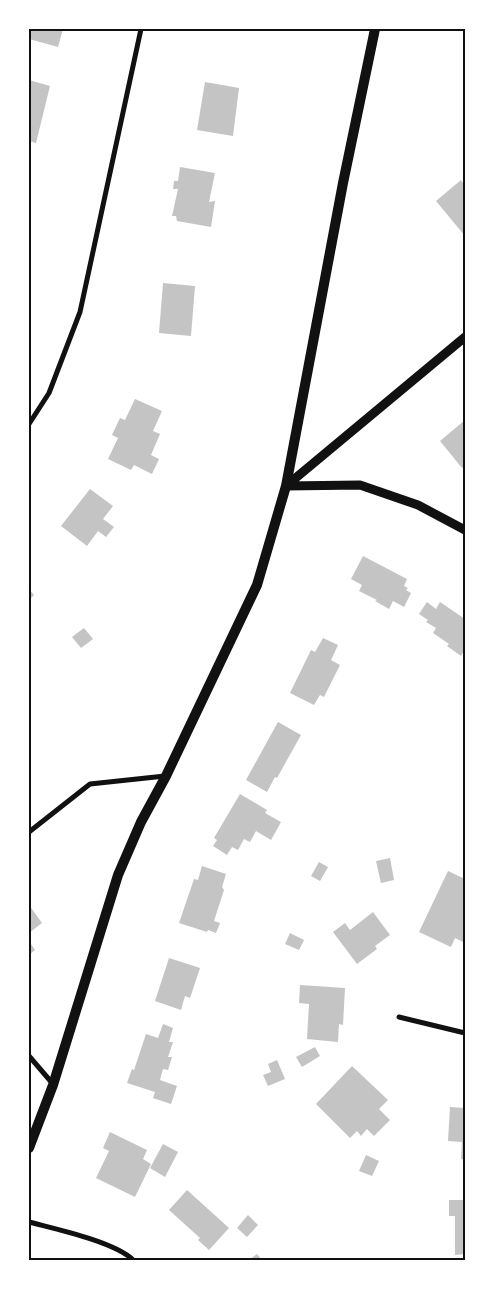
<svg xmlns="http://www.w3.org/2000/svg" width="494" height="1289" font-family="'Titillium Web',sans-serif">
<rect width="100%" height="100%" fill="#fff"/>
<path fill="#c4c4c4" d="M 29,29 L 63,29 L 58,47 L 29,39 Z
M 29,80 L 50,86 L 36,143 L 29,141 Z
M 205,82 L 239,88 L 233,136 L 197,130 Z
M 180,167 L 215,173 L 209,202 L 215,201 L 211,227 L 177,221 L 176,216 L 172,216 L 178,189 L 173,189 L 174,181 L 178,181 Z
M 461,180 L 465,186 L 465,236 L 436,201 Z
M 163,283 L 195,286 L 191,336 L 159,333 Z
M 135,399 L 162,411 L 153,431 L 160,434 L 151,455 L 159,459 L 152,474 L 134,465 L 131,470 L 108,459 L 118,438 L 112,435 L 120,418 L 125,420 Z
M 465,420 L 465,470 L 463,467 L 462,468 L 440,441 Z
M 90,489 L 113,506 L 103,519 L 114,527 L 106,537 L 98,531 L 87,546 L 61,526 Z
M 363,556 L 407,579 L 404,586 L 408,588 L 406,590 L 411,593 L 404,607 L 393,601 L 389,609 L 375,601 L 377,600 L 359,591 L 362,585 L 351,579 Z
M 29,589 L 34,595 L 29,600 Z
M 427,602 L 436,609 L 440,602 L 465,619 L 465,649 L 461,656 L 447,646 L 449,644 L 433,633 L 436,628 L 426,622 L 428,620 L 419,614 Z
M 84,628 L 93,639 L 81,648 L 72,637 Z
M 323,638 L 338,645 L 331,660 L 340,665 L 324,697 L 320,695 L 314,705 L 290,693 L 311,650 L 315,652 Z
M 278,722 L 301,735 L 277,778 L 275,777 L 267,792 L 246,780 Z
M 240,794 L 267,810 L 265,813 L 281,822 L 271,840 L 256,831 L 250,842 L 244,839 L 238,850 L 232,847 L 227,855 L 213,846 L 217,840 L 214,838 Z
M 390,858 L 394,880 L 381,883 L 376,861 Z
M 319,862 L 328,867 L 320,881 L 311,876 Z
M 202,866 L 226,874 L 222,887 L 224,890 L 214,921 L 220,923 L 216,933 L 208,930 L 207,932 L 179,923 L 194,879 L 198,880 Z
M 448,871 L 465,879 L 465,943 L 455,938 L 451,947 L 419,932 Z
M 29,905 L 42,923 L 29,933 Z
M 373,912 L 390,935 L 375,946 L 377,949 L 357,964 L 333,932 L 345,923 L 350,930 Z
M 290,933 L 304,940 L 299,950 L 285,944 Z
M 29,941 L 35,950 L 29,955 Z
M 169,958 L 200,968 L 190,998 L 185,996 L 181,1010 L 155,1001 Z
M 300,985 L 345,988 L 343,1025 L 339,1024 L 338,1042 L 307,1039 L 309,1004 L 299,1003 Z
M 163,1024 L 173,1028 L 169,1042 L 173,1042 L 168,1057 L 172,1057 L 168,1070 L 163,1069 L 160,1080 L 177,1086 L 171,1104 L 153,1098 L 155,1092 L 127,1083 L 132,1069 L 134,1070 L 146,1034 L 158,1038 Z
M 315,1047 L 320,1056 L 302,1067 L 296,1057 Z
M 277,1060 L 285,1079 L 268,1086 L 263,1075 L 271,1072 L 268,1064 Z
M 352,1066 L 388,1100 L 379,1109 L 390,1120 L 374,1136 L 367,1129 L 361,1136 L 357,1131 L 350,1138 L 316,1104 Z
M 450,1107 L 465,1108 L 465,1160 L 461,1159 L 462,1142 L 448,1141 Z
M 110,1132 L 147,1150 L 143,1159 L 151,1164 L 135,1197 L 96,1178 L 109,1151 L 103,1148 Z
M 163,1144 L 178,1152 L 165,1177 L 150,1168 Z
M 366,1155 L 379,1161 L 372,1176 L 359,1171 Z
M 187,1190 L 229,1228 L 209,1250 L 198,1240 L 200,1238 L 169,1210 Z
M 449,1200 L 465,1200 L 465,1254 L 455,1255 L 455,1216 L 449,1216 Z
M 248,1215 L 258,1225 L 247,1237 L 237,1228 Z
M 257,1254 L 262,1260 L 249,1260 Z"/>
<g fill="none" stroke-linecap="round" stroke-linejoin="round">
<path stroke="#111" stroke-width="5" d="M 29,424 L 49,393 L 80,312 L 141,29
M 29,832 L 90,784 L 165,776
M 399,1017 L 465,1033
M 29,1056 L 53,1084
M 29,1222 C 55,1229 115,1242 133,1260"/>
<path stroke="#111" stroke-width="9" d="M 286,486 L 465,337
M 286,486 L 360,485 L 418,505 L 465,530"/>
<path stroke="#111" stroke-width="10" d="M 29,1148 L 53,1085 L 118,875 L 141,822 L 166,776 L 257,585 L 286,486 L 343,183 L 375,29"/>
</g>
<rect width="494" height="1289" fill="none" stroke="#ffffff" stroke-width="60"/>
<rect x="30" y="30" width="434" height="1229" fill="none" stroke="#111" stroke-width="2"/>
</svg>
